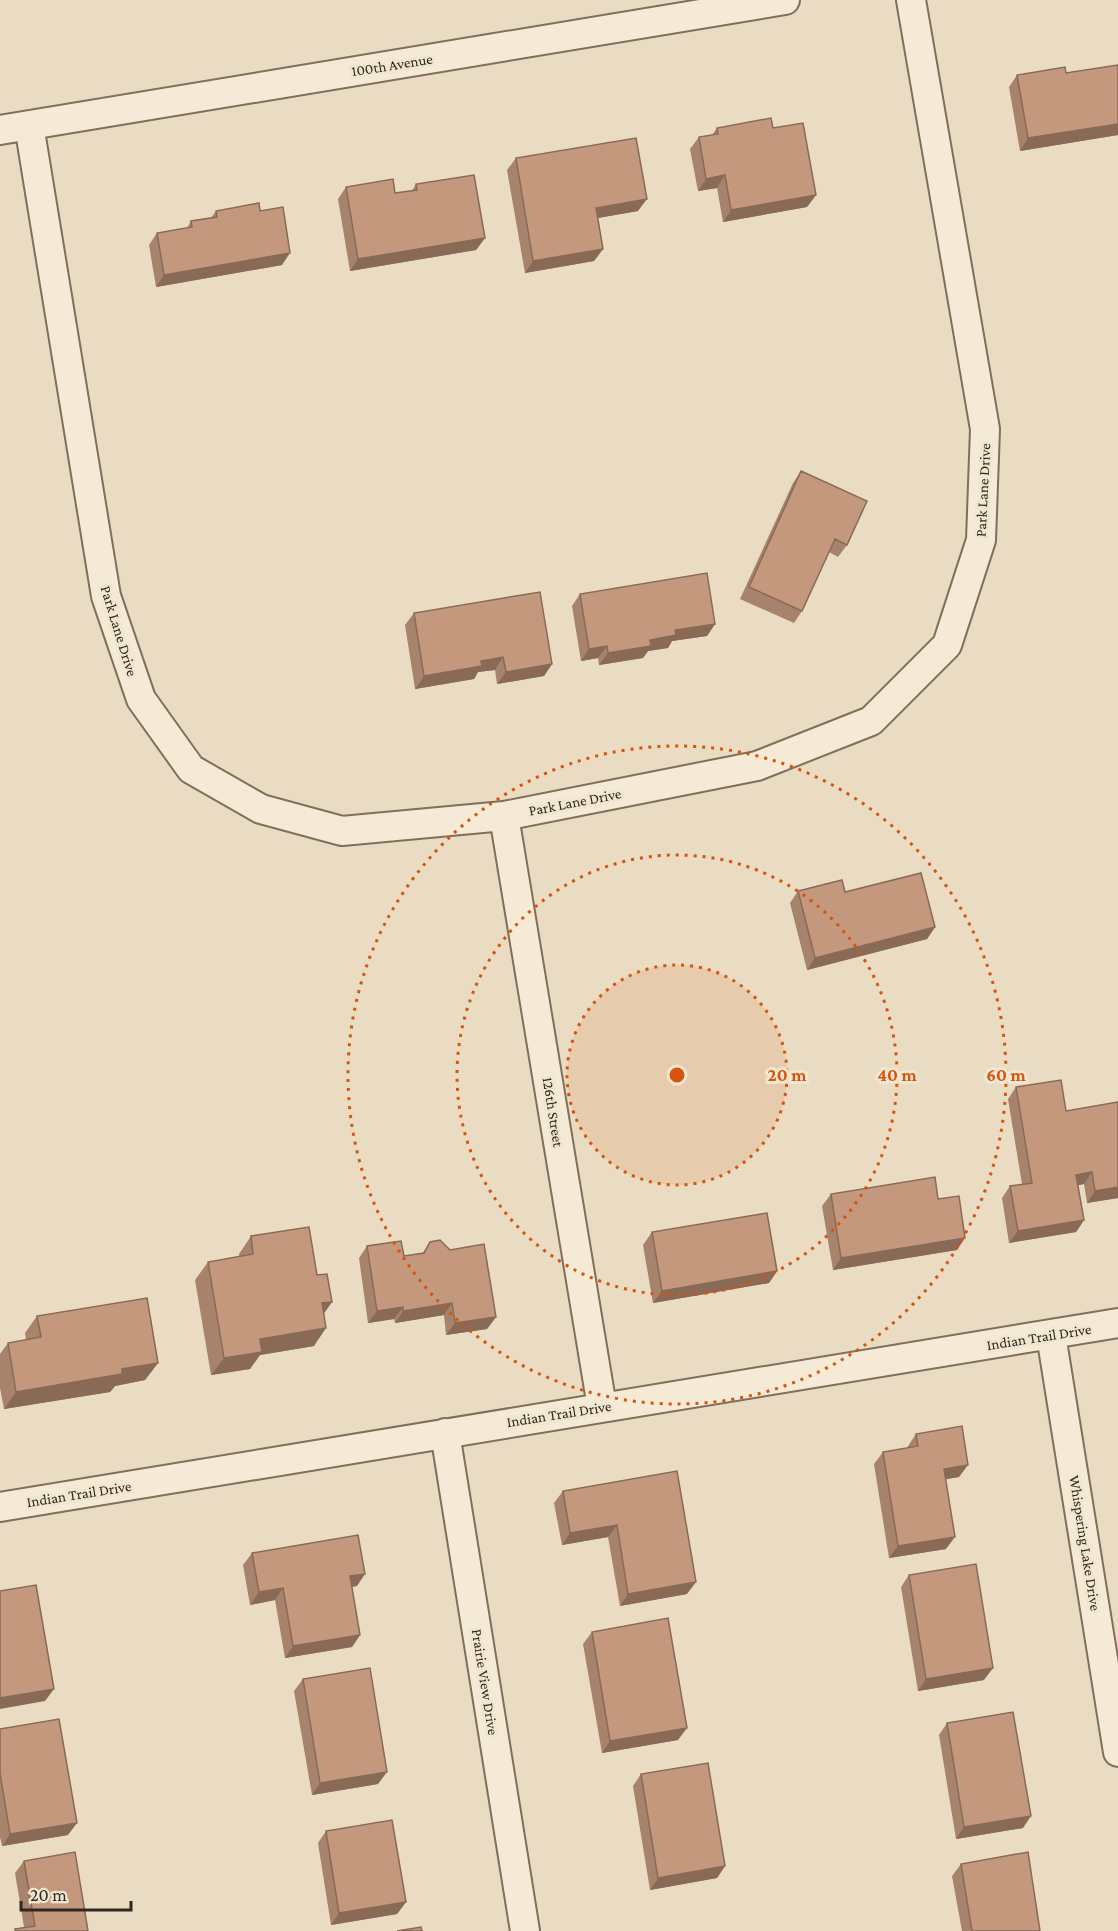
<svg xmlns="http://www.w3.org/2000/svg" width="1118" height="1931" font-family="'Crimson Pro',serif">
<rect width="100%" height="100%" fill="#e9dcc3"/>
<g fill="none" stroke-linecap="round" stroke-linejoin="round">
<defs>
<path id="street" d="M 29,125 L 106,596 L 141,699 L 191,769 L 261,809 L 342,831 L 504,816 L 757,766 L 871,721 L 947,645 L 981,540 L 985,429 L 911,0
M 0,130 L 785,0
M 504,816 L 602,1407
M 1051,1335 L 1118,1752
M 445,1433 L 525,1931
M 0,1507 L 1118,1323"/>
</defs>
<use href="#street" stroke="#816e5b" stroke-width="32"/>
<use href="#street" stroke="#f4ead5" stroke-width="28"/>
</g>
<path fill="#a8836b" d="M 1118,65 L 1118,135 L 1020,151 L 1009,87 L 1017,75 L 1066,73 Z
M 717,128 L 773,128 L 816,195 L 807,207 L 723,222 L 717,188 L 698,191 L 690,149 L 699,137 L 712,135 Z
M 516,158 L 638,211 L 597,218 L 603,249 L 594,261 L 525,273 L 507,170 Z
M 416,184 L 485,238 L 476,250 L 350,271 L 338,199 L 346,187 L 395,193 L 412,191 Z
M 216,211 L 260,211 L 282,265 L 156,287 L 149,245 L 157,233 L 187,228 L 191,221 L 211,218 Z
M 801,471 L 847,545 L 838,557 L 829,552 L 802,611 L 794,623 L 740,599 L 793,483 Z
M 580,594 L 715,624 L 707,636 L 672,641 L 668,648 L 648,651 L 643,658 L 599,665 L 598,658 L 581,661 L 572,606 Z
M 414,613 L 552,664 L 544,676 L 497,684 L 495,670 L 478,672 L 474,679 L 415,689 L 405,625 Z
M 798,891 L 845,892 L 935,927 L 927,939 L 807,970 L 790,903 Z
M 1016,1087 L 1066,1111 L 1118,1198 L 1087,1203 L 1084,1184 L 1078,1185 L 1084,1220 L 1076,1232 L 1009,1243 L 1002,1198 L 1010,1186 L 1022,1184 L 1008,1099 Z
M 831,1194 L 938,1199 L 957,1250 L 833,1270 L 822,1206 Z
M 652,1232 L 777,1271 L 769,1283 L 653,1303 L 643,1245 Z
M 251,1236 L 317,1275 L 332,1302 L 324,1313 L 314,1346 L 260,1355 L 250,1369 L 211,1375 L 195,1280 L 208,1262 L 239,1257 L 239,1254 Z
M 430,1242 L 496,1317 L 487,1329 L 446,1335 L 444,1315 L 395,1323 L 394,1319 L 368,1323 L 359,1258 L 367,1246 L 404,1256 L 422,1254 Z
M 37,1316 L 158,1363 L 145,1380 L 115,1386 L 110,1392 L 4,1409 L 0,1388 L 0,1354 L 8,1343 L 26,1340 L 25,1333 Z
M 916,1434 L 959,1477 L 946,1479 L 946,1549 L 889,1558 L 874,1464 L 883,1452 L 908,1448 L 908,1446 Z
M 677,1471 L 687,1594 L 620,1606 L 608,1537 L 562,1545 L 554,1503 L 563,1491 Z
M 252,1553 L 357,1586 L 352,1587 L 360,1635 L 352,1647 L 285,1658 L 275,1600 L 250,1605 L 243,1565 Z
M 909,1575 L 984,1680 L 918,1691 L 901,1587 Z
M 592,1632 L 678,1740 L 602,1753 L 583,1644 Z
M 303,1679 L 378,1784 L 312,1795 L 294,1691 Z
M 947,1723 L 1023,1828 L 956,1839 L 939,1735 Z
M 0,1729 L 68,1835 L 2,1846 L 0,1837 Z
M 641,1774 L 725,1866 L 717,1878 L 650,1890 L 633,1786 Z
M 326,1831 L 406,1902 L 397,1914 L 331,1925 L 318,1843 Z
M 24,1861 L 88,1931 L 14,1931 L 15,1929 L 24,1927 L 15,1873 Z
M 961,1864 L 1040,1931 L 962,1931 L 952,1876 Z"/>
<path fill="#886a57" d="M 1118,124 L 1118,135 L 1020,151 L 1028,138 Z
M 725,175 L 717,188 L 698,191 L 706,179 Z
M 816,195 L 807,207 L 723,222 L 731,210 Z
M 647,199 L 638,211 L 587,220 L 596,208 Z
M 485,238 L 476,250 L 350,271 L 358,259 Z
M 603,249 L 594,261 L 525,273 L 533,261 Z
M 290,253 L 282,265 L 156,287 L 164,275 Z
M 715,624 L 707,636 L 672,641 L 668,648 L 648,651 L 643,658 L 599,665 L 608,653 L 650,640 L 675,630 Z
M 607,646 L 598,658 L 581,661 L 589,649 Z
M 503,657 L 495,670 L 478,672 L 474,679 L 415,689 L 424,676 L 481,661 Z
M 552,664 L 544,676 L 497,684 L 506,672 Z
M 935,927 L 927,939 L 807,970 L 815,958 Z
M 1092,1172 L 1084,1184 L 1068,1187 L 1076,1175 Z
M 1118,1187 L 1118,1198 L 1087,1203 L 1095,1191 Z
M 1084,1220 L 1076,1232 L 1009,1243 L 1018,1231 Z
M 965,1238 L 957,1250 L 833,1270 L 841,1258 Z
M 777,1271 L 769,1283 L 653,1303 L 662,1291 Z
M 332,1302 L 320,1319 L 322,1303 Z
M 452,1303 L 444,1315 L 395,1323 L 403,1311 Z
M 403,1307 L 394,1319 L 368,1323 L 377,1311 Z
M 496,1317 L 487,1329 L 446,1335 L 455,1323 Z
M 326,1328 L 314,1346 L 260,1355 L 250,1369 L 211,1375 L 224,1358 L 260,1339 Z
M 158,1363 L 145,1380 L 115,1386 L 110,1392 L 4,1409 L 16,1392 L 122,1369 Z
M 968,1465 L 959,1477 L 936,1481 L 944,1469 Z
M 617,1525 L 608,1537 L 562,1545 L 570,1533 Z
M 955,1537 L 946,1549 L 889,1558 L 898,1546 Z
M 365,1574 L 357,1586 L 342,1588 L 350,1576 Z
M 696,1582 L 687,1594 L 620,1606 L 628,1594 Z
M 283,1588 L 275,1600 L 250,1605 L 259,1592 Z
M 360,1635 L 352,1647 L 285,1658 L 293,1646 Z
M 993,1668 L 984,1680 L 918,1691 L 926,1679 Z
M 54,1689 L 45,1701 L 0,1709 L 0,1698 Z
M 687,1728 L 678,1740 L 602,1753 L 610,1741 Z
M 387,1772 L 378,1784 L 312,1795 L 320,1783 Z
M 1031,1816 L 1023,1828 L 956,1839 L 964,1827 Z
M 77,1823 L 68,1835 L 2,1846 L 10,1834 Z
M 725,1866 L 717,1878 L 650,1890 L 658,1878 Z
M 406,1902 L 397,1914 L 331,1925 L 339,1913 Z"/>
<path fill="#c3987c" stroke="#886a57" stroke-width="1.5" d="M 1118,65 L 1118,124 L 1028,138 L 1017,75 L 1065,67 L 1066,73 Z
M 771,118 L 773,128 L 803,123 L 816,195 L 731,210 L 725,175 L 706,179 L 699,137 L 718,134 L 717,128 Z
M 636,138 L 647,199 L 596,208 L 603,249 L 533,261 L 516,158 Z
M 474,175 L 485,238 L 358,259 L 346,187 L 393,179 L 395,193 L 417,190 L 416,184 Z
M 259,203 L 260,211 L 283,207 L 290,253 L 164,275 L 157,233 L 192,227 L 191,221 L 217,217 L 216,211 Z
M 801,471 L 867,501 L 847,545 L 835,539 L 802,611 L 749,587 Z
M 707,573 L 715,624 L 675,630 L 676,635 L 650,640 L 651,646 L 608,653 L 607,646 L 589,649 L 580,594 Z
M 540,592 L 552,664 L 506,672 L 503,657 L 481,661 L 482,666 L 424,676 L 414,613 Z
M 921,873 L 935,927 L 815,958 L 798,891 L 842,880 L 845,892 Z
M 1061,1080 L 1066,1111 L 1118,1102 L 1118,1187 L 1095,1191 L 1092,1172 L 1076,1175 L 1084,1220 L 1018,1231 L 1010,1186 L 1032,1183 L 1016,1087 Z
M 935,1177 L 938,1199 L 959,1196 L 965,1238 L 841,1258 L 831,1194 Z
M 767,1213 L 777,1271 L 662,1291 L 652,1232 Z
M 309,1227 L 317,1275 L 327,1274 L 332,1302 L 322,1303 L 326,1328 L 260,1339 L 262,1352 L 224,1358 L 208,1262 L 253,1254 L 251,1236 Z
M 440,1240 L 450,1250 L 484,1244 L 496,1317 L 455,1323 L 452,1303 L 403,1311 L 403,1307 L 377,1311 L 367,1246 L 401,1241 L 404,1256 L 424,1253 L 430,1242 Z
M 147,1298 L 158,1363 L 122,1369 L 122,1374 L 16,1392 L 8,1343 L 41,1337 L 37,1316 Z
M 962,1426 L 968,1465 L 944,1469 L 955,1537 L 898,1546 L 883,1452 L 918,1446 L 916,1434 Z
M 677,1471 L 696,1582 L 628,1594 L 617,1525 L 570,1533 L 563,1491 Z
M 358,1535 L 365,1574 L 350,1576 L 360,1635 L 293,1646 L 283,1588 L 259,1592 L 252,1553 Z
M 976,1564 L 993,1668 L 926,1679 L 909,1575 Z
M 36,1585 L 54,1689 L 0,1698 L 0,1591 Z
M 668,1618 L 687,1728 L 610,1741 L 592,1632 Z
M 370,1668 L 387,1772 L 320,1783 L 303,1679 Z
M 1013,1712 L 1031,1816 L 964,1827 L 947,1723 Z
M 59,1719 L 77,1823 L 10,1834 L 0,1773 L 0,1729 Z
M 708,1763 L 725,1866 L 658,1878 L 641,1774 Z
M 392,1820 L 406,1902 L 339,1913 L 326,1831 Z
M 75,1852 L 88,1931 L 16,1931 L 15,1929 L 35,1926 L 24,1861 Z
M 1028,1852 L 1040,1931 L 972,1931 L 961,1864 Z
M 421,1927 L 422,1931 L 397,1931 Z"/>
<circle cx="677" cy="1075" r="110" fill="#d6540e" fill-opacity=".12"/>
<g fill="none" stroke="#d6540e" stroke-width="3" stroke-dasharray="3 6">
<circle cx="677" cy="1075" r="110"/>
<circle cx="677" cy="1075" r="220"/>
<circle cx="677" cy="1075" r="329"/>
</g>
<g text-anchor="middle" dominant-baseline="central" stroke-width="6" stroke-linejoin="round" paint-order="stroke">
<g font-size="15" fill="#32271e" stroke="#f1e7d1">
<text transform="translate(392 65) rotate(-9)">100th Avenue</text>
<text transform="translate(983 490) rotate(-87)">Park Lane Drive</text>
<text transform="translate(119 631) rotate(73)">Park Lane Drive</text>
<text transform="translate(575 802) rotate(-11)">Park Lane Drive</text>
<text transform="translate(553 1112) rotate(81)">126th Street</text>
<text transform="translate(1039 1337) rotate(-9)">Indian Trail Drive</text>
<text transform="translate(559 1414) rotate(-9)">Indian Trail Drive</text>
<text transform="translate(79 1494) rotate(-9)">Indian Trail Drive</text>
<text transform="translate(1085 1543) rotate(81)">Whispering Lake Drive</text>
<text transform="translate(485 1682) rotate(81)">Prairie View Drive</text>
</g>
</g>
<circle cx="677" cy="1075" r="9" fill="#d6540e" stroke="#f1e7d1" stroke-width="3"/>
<g font-size="18" text-anchor="middle" font-weight="bold" fill="#d6540e" stroke="#f1e7d1" stroke-width="6" stroke-linejoin="round" paint-order="stroke">
<text x="787" y="1081">20 m</text>
<text x="897" y="1081">40 m</text>
<text x="1006" y="1081">60 m</text>
</g>
<path d="M21 1901v9h110v-9" fill="none" stroke="#32271e" stroke-width="3"/>
<text x="30" y="1901" font-size="18" fill="#32271e" stroke="#f1e7d1" stroke-width="4.5" paint-order="stroke">20 m</text>
</svg>
